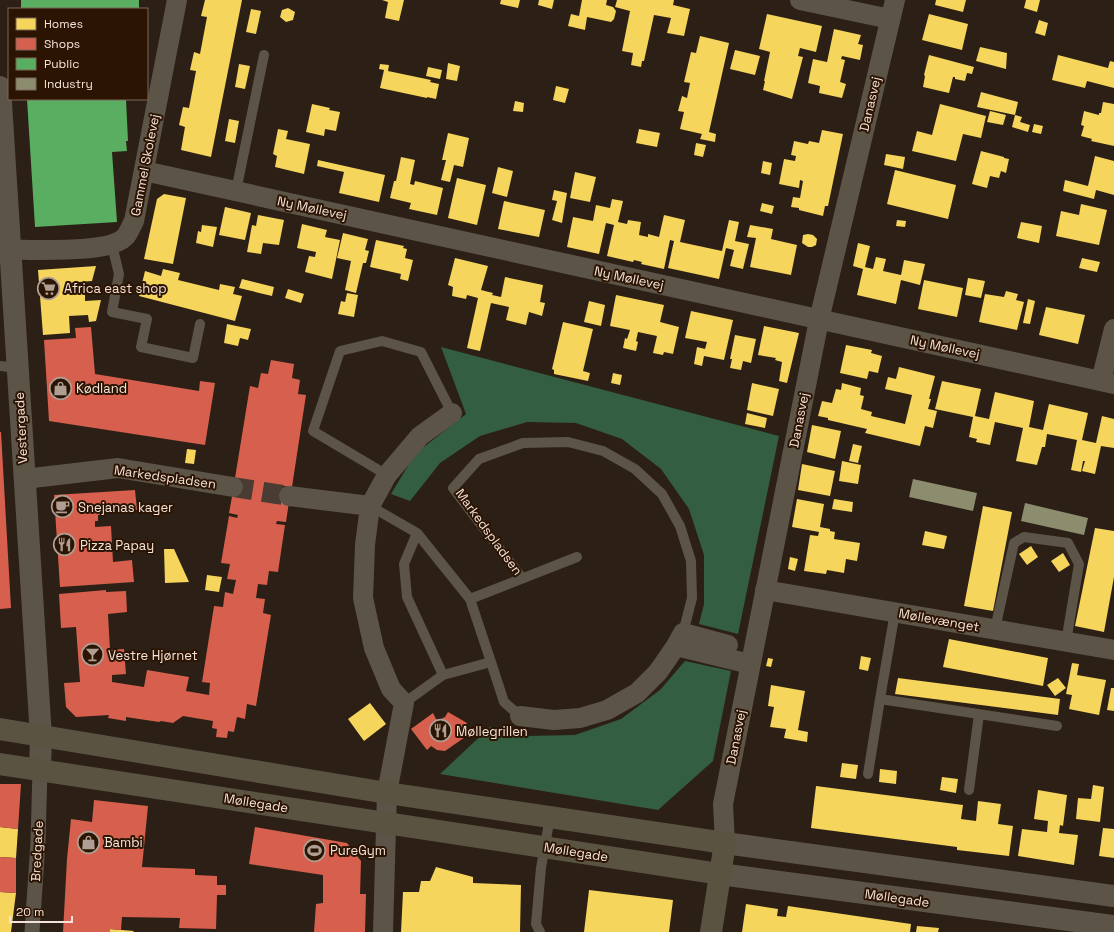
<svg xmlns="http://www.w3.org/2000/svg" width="1114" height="932" font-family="'Space Grotesk',sans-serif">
<rect width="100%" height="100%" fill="#2c1f16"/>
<path fill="#335e40" d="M 441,347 L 779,436 L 738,634 L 699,624 L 704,604 L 704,555 L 689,509 L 661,469 L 622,439 L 576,423 L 527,422 L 480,436 L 440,463 L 410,501 L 391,494 L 415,454 L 466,414 Z
M 685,661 L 731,671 L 713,761 L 658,810 L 440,774 L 490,727 L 526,736 L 575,735 L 621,719 L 660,690 Z"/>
<path fill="#f6d55c" d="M 205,0 L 242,0 L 211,157 L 181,150 L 185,127 L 179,125 L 183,107 L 189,108 L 196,71 L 190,70 L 194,52 L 200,54 L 207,17 L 201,16 Z
M 382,0 L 404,0 L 399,21 L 385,18 L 388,2 Z
M 501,0 L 520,0 L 518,8 L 500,4 Z
M 539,0 L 554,0 L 552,9 L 538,5 Z
M 582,0 L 607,0 L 606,5 L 613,7 L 616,11 L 614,19 L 611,22 L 587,17 L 585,30 L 568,26 L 571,14 L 579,16 Z
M 617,0 L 674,0 L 673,5 L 690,9 L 684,36 L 667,33 L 671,18 L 654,15 L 644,61 L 642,61 L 641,67 L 631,65 L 633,53 L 622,51 L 630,11 L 615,7 Z
M 936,0 L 966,0 L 963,12 L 935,5 Z
M 1026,0 L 1040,0 L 1037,12 L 1024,8 Z
M 288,8 L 295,12 L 293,20 L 286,22 L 280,17 L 282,10 Z
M 251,9 L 261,11 L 256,34 L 246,32 Z
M 767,14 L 822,26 L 816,52 L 800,48 L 798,56 L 803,57 L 792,99 L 763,90 L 765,81 L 764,81 L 770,52 L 759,49 Z
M 929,14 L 968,24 L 962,50 L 922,40 Z
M 1039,20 L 1048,23 L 1045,36 L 1035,33 Z
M 834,29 L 861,35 L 858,44 L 863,45 L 860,60 L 842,56 L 841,59 L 845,60 L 840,82 L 846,84 L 842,98 L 819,93 L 820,86 L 808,83 L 813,59 L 827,62 Z
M 700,36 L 729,43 L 709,132 L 716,134 L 715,142 L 700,139 L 702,134 L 680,129 L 684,112 L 678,111 L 682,96 L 687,98 L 690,83 L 684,82 L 691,52 L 696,53 Z
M 980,47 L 1007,53 L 1006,69 L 976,61 Z
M 735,50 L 760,56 L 755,75 L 730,69 Z
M 929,55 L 974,67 L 972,74 L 967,73 L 965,81 L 955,79 L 955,77 L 953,77 L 949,93 L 923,87 L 925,76 L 924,75 Z
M 1058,55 L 1108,68 L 1110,61 L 1114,62 L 1114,88 L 1087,81 L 1085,88 L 1052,80 Z
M 448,63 L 460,66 L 457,81 L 446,79 Z
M 239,64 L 250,66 L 245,89 L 235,87 Z
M 380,64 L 389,65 L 388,71 L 431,80 L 430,82 L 439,84 L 436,99 L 427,97 L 427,98 L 380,88 L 384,70 L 379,69 Z
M 428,67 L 442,70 L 440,79 L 426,76 Z
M 556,86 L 569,89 L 565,103 L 553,100 Z
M 981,92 L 1018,102 L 1015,115 L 977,107 Z
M 515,101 L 524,103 L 523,112 L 513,111 Z
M 1103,102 L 1114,104 L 1114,146 L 1091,141 L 1092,139 L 1081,136 L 1084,126 L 1081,125 L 1084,111 L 1099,115 L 1099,113 L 1101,113 Z
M 312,104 L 330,108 L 329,110 L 340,112 L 336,131 L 325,129 L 324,136 L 306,132 Z
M 940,104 L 986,116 L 981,138 L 963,134 L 956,161 L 912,151 L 917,131 L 932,135 Z
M 990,111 L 1006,115 L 1003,125 L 987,122 Z
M 1015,115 L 1022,117 L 1020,122 L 1030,125 L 1028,132 L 1012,127 Z
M 229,119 L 239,121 L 235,143 L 225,141 Z
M 1034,124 L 1043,126 L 1041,134 L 1032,132 Z
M 278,129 L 288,131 L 286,139 L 310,144 L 304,174 L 275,167 L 277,156 L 273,154 Z
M 639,129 L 660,133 L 657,147 L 636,143 Z
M 822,130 L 843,134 L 828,206 L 825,206 L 823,216 L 799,210 L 799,208 L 791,207 L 793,197 L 800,198 L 803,181 L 800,180 L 799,188 L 779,184 L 784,159 L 795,161 L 796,156 L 791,155 L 794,141 L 808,144 L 809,141 L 819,143 Z
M 448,133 L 469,138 L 463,167 L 454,165 L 450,182 L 441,180 L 446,160 L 442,160 Z
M 696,143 L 706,145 L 703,157 L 694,155 Z
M 981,151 L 1004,157 L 1004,158 L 1009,159 L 1006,173 L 1001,171 L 999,178 L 990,176 L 987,188 L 972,184 Z
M 886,154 L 905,157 L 903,169 L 884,165 Z
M 1095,156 L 1114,161 L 1114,195 L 1096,190 L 1094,199 L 1063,191 L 1065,180 L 1088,186 Z
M 401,157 L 415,160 L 410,184 L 414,185 L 415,181 L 443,188 L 437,215 L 409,209 L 411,203 L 390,198 L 394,181 L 396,181 Z
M 318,160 L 385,175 L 379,202 L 339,193 L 344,172 L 317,166 Z
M 763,161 L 772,163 L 770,175 L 761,173 Z
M 498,167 L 513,171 L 507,197 L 492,193 Z
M 895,170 L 956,185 L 948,219 L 887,204 Z
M 575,172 L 596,177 L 590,202 L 570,198 Z
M 457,178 L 486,185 L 477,225 L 448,218 Z
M 554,190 L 567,193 L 562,223 L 552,220 L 557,201 L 552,200 Z
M 164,194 L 186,198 L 173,264 L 144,259 L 157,199 Z
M 612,199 L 623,201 L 618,222 L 627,224 L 628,220 L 641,222 L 639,235 L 648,237 L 648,234 L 659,237 L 664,215 L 685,220 L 680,242 L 722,251 L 729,220 L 739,222 L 735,241 L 749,244 L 743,269 L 730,266 L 734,250 L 726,248 L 719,279 L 668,268 L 674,241 L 670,240 L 664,269 L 641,264 L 642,262 L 634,260 L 633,262 L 607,256 L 614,225 L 606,223 L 599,254 L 567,247 L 573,217 L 593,221 L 596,205 L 610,208 Z
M 504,201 L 545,210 L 539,237 L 498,229 Z
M 762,203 L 774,206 L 772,214 L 760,211 Z
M 1081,204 L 1107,210 L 1099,245 L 1056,236 L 1061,211 L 1079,215 Z
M 225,207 L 251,213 L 245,240 L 219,235 Z
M 258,215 L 284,220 L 279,245 L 263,243 L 261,254 L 247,252 L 252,225 L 256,226 Z
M 897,220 L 906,221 L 905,227 L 896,226 Z
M 1021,222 L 1042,226 L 1039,243 L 1017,238 Z
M 302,224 L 327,230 L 325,237 L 340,240 L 332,279 L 305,272 L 309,256 L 315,257 L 316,252 L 297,248 Z
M 202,225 L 217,227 L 213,247 L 196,243 L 198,231 L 201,232 Z
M 750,225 L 773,229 L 771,239 L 797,245 L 791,275 L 750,267 L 756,238 L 747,237 Z
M 343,233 L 368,239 L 365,250 L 369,251 L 366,263 L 363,263 L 356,293 L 345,290 L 351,261 L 337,258 Z
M 808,234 L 813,235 L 817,239 L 816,245 L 812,247 L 808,247 L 802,243 L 803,235 Z
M 376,240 L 404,246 L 403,248 L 407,249 L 405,258 L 413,260 L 408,281 L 400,279 L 401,274 L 370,267 Z
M 858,243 L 870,246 L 865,267 L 873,269 L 876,257 L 886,259 L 883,271 L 901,275 L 904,260 L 925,264 L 920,285 L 901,280 L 896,304 L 857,295 L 863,269 L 853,266 Z
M 455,258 L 488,266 L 481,290 L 493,293 L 492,295 L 501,297 L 505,277 L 543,285 L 540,302 L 545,303 L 542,316 L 529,312 L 526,325 L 506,320 L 509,307 L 491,303 L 480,351 L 467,348 L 478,298 L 467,295 L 466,299 L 452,296 L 453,287 L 448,285 Z
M 1082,258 L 1100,262 L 1097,272 L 1079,268 Z
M 96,266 L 92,281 L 66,283 L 67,294 L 85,292 L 85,301 L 101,300 L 96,321 L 89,322 L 88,315 L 69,316 L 70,333 L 43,335 L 38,270 Z
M 163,269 L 180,273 L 178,280 L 219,290 L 220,284 L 235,287 L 233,294 L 242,296 L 235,321 L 139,296 L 145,271 L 161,276 Z
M 968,278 L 985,281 L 981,298 L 965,295 Z
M 242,279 L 274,287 L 272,296 L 239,288 Z
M 924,280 L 963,288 L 957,317 L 918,309 Z
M 288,289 L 304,294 L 301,303 L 285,298 Z
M 1006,291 L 1018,294 L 1016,300 L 1024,302 L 1017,330 L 979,322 L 985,294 L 1004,297 Z
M 347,293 L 358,295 L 354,317 L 338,314 L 341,301 L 345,302 Z
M 616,295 L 664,305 L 660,322 L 679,327 L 673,354 L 664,352 L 663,355 L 653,353 L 657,336 L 638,332 L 636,341 L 638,342 L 636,351 L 623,348 L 625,338 L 627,339 L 630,330 L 610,326 Z
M 1028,299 L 1035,301 L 1030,324 L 1023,323 Z
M 589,301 L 605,305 L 601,326 L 584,322 Z
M 1046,307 L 1085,315 L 1078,344 L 1039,335 Z
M 691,311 L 733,320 L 724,360 L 704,356 L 702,366 L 694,364 L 697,347 L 705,349 L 707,342 L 685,338 Z
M 563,322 L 593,329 L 583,371 L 590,373 L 588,381 L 554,374 L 554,370 L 552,369 Z
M 227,324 L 251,329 L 248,340 L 240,338 L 238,346 L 224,343 Z
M 764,326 L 799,333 L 787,383 L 779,381 L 782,362 L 775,360 L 776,358 L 758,355 Z
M 735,335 L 756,339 L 751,363 L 743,361 L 741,370 L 730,368 L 732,359 L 730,359 Z
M 846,345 L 872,350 L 871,353 L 882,356 L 878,373 L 869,371 L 867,379 L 840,373 Z
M 899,367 L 935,376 L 929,399 L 931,399 L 928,409 L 937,411 L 933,428 L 925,426 L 920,446 L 865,433 L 867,429 L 828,420 L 828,418 L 818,416 L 822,401 L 832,403 L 836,389 L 841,390 L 842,383 L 861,388 L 860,395 L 864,396 L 861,409 L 872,412 L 871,416 L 905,424 L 912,395 L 885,389 L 888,377 L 896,379 Z
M 613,373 L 622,375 L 620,385 L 611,383 Z
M 942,381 L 981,389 L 975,416 L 989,419 L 995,392 L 1034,401 L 1029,427 L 1043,430 L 1049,404 L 1088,413 L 1082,440 L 1096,443 L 1102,416 L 1114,419 L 1114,448 L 1101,446 L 1095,474 L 1082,471 L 1085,461 L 1083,461 L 1081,472 L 1071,470 L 1077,440 L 1047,434 L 1045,447 L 1042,447 L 1037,465 L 1016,461 L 1023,428 L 995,422 L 990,445 L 976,442 L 977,439 L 969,437 L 973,417 L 935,409 Z
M 752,383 L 779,389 L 773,416 L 747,410 Z
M 747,413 L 767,418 L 765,428 L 745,424 Z
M 812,425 L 841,431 L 835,459 L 807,452 Z
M 853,444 L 862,446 L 858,463 L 849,461 Z
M 187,449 L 196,450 L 194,464 L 185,463 Z
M 842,461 L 861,465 L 858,484 L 839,481 Z
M 802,464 L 835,471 L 830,496 L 798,490 Z
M 797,499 L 824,504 L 820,527 L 830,529 L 830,531 L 835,532 L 834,539 L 860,543 L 857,561 L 846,559 L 844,573 L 827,570 L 826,574 L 804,571 L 810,535 L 818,536 L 819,532 L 792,527 Z
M 834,499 L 853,502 L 852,512 L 832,509 Z
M 983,506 L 1012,512 L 993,611 L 964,606 Z
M 1095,528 L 1114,531 L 1114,577 L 1104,632 L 1075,626 Z
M 925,531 L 947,536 L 944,549 L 922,545 Z
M 1031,546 L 1038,557 L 1027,565 L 1019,554 Z
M 164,549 L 174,549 L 189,582 L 165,583 Z
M 1063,553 L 1070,565 L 1059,572 L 1051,561 Z
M 790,557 L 798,559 L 795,571 L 788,569 Z
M 207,575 L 222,577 L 219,592 L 205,590 Z
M 949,639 L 1048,658 L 1043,686 L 943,667 Z
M 861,656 L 871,658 L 868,671 L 859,669 Z
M 768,658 L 773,659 L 771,667 L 766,666 Z
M 1072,663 L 1079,664 L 1077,675 L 1106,680 L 1099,715 L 1069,709 L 1072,695 L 1066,694 Z
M 898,678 L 1060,699 L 1058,715 L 895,694 Z
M 1058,678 L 1066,688 L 1055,696 L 1047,685 Z
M 771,685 L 805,691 L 798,730 L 808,732 L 807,742 L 784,738 L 786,729 L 770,727 L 774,707 L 768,706 Z
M 1111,688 L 1114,688 L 1114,711 L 1107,710 Z
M 370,703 L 386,724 L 364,741 L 348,719 Z
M 842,763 L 858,765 L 856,779 L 840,777 Z
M 880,769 L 897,771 L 896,784 L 879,782 Z
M 942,777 L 958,779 L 956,793 L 940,790 Z
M 1093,785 L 1104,787 L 1100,822 L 1076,819 L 1078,798 L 1091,799 Z
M 816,786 L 963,805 L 961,819 L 976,821 L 978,801 L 1001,804 L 998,824 L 1013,826 L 1009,856 L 957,850 L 957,847 L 811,828 Z
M 1038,790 L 1067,795 L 1063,826 L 1060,825 L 1059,833 L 1078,835 L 1074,865 L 1018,856 L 1022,829 L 1047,832 L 1048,821 L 1034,819 Z
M 0,827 L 18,829 L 16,858 L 0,857 Z
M 1103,828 L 1114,829 L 1114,858 L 1099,856 Z
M 436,867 L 473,877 L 473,883 L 521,885 L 520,932 L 401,932 L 403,892 L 419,892 L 421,881 L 430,881 Z
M 589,890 L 673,900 L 669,932 L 584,932 Z
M 0,892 L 16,893 L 11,932 L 0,932 Z
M 746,904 L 778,909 L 777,916 L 786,917 L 788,906 L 911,924 L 910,932 L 742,932 Z
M 917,926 L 939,928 L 938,932 L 916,932 Z
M 110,929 L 134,931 L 133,932 L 110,932 Z"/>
<path fill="#d6604d" d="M 91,327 L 95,374 L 199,391 L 200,381 L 215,383 L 205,445 L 49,421 L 44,340 L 76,338 L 75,328 Z
M 271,360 L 294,364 L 292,378 L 300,380 L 298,394 L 306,395 L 292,487 L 283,486 L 282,493 L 290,495 L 286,522 L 277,521 L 276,524 L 285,525 L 278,572 L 269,571 L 267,585 L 258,584 L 256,598 L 265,599 L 263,613 L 271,615 L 256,706 L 247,704 L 245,719 L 237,717 L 234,732 L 228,731 L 227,738 L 216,737 L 217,729 L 212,728 L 213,721 L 183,716 L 173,723 L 161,721 L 159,722 L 126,717 L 126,721 L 108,718 L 109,715 L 76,717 L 66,707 L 64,683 L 80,682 L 76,627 L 61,628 L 59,594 L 106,590 L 106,592 L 126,591 L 127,612 L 108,614 L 110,650 L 124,649 L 126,674 L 112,675 L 112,682 L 144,687 L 147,670 L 189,677 L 186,691 L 209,695 L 210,683 L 202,682 L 214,606 L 223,607 L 225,592 L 233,594 L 236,580 L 227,579 L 230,564 L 221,563 L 229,516 L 237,518 L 238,515 L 229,513 L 234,486 L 242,487 L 243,480 L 235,478 L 250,386 L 258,388 L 261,373 L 268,374 Z
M 0,432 L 1,432 L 11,608 L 0,609 Z
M 135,490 L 137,510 L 100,512 L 100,515 L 98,515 L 98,521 L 95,521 L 95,527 L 111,526 L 113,562 L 132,560 L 134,582 L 60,587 L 54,495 Z
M 448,712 L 467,723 L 464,729 L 471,733 L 445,751 L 437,750 L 431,746 L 427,750 L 411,729 L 433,713 L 437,721 L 445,717 Z
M 0,784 L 21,784 L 18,829 L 0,827 Z
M 94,800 L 148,806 L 142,867 L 195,869 L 195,875 L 217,876 L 217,885 L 226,885 L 226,895 L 217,895 L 216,929 L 179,928 L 180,918 L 122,917 L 121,930 L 110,929 L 110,932 L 63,932 L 67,859 L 71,819 L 92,822 Z
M 255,827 L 347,843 L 361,861 L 360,894 L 366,894 L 365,932 L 314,932 L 316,904 L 323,903 L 323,875 L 249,864 Z
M 0,857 L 16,858 L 16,893 L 0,892 Z"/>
<path fill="#5aae61" d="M 21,0 L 139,0 L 139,9 L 21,9 Z
M 27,99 L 126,99 L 128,141 L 126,141 L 127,151 L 112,152 L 117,222 L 35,227 Z"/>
<path fill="#8c8c6e" d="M 913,479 L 977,493 L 973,511 L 909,497 Z
M 1025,503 L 1088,518 L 1084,535 L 1021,521 Z"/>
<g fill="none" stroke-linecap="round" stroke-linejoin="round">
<path stroke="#4a3c33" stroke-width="20" stroke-dasharray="20 10" stroke-linecap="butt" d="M 233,487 L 289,496"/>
<path stroke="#5c5447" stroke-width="10" d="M 236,191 L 264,55
M 112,245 L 119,274 L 112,312 L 147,319 L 141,347 L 193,358 L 200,324
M 0,366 L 18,368
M 387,475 L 313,431 L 340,351 L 382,341 L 421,352 L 452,413
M 370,506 L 417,533 L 470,599 L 491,662
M 417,533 L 404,564 L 407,597 L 443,675
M 522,578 L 453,488 L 479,459 L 523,443 L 568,442 L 603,451 L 635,469 L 662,494 L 680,526 L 691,561 L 692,598 L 683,633
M 470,599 L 577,557
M 895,612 L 880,699 L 1057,726
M 995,629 L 1014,543 L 1024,537 L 1068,543 L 1079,564 L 1066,642
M 404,703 L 443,675 L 491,662 L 504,702 L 520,716
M 868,774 L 880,699
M 969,790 L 979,714
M 540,932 L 536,924 L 541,868 L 550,817"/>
<path stroke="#5c5447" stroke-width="15" d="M 32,932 L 38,842 L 40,769"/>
<path stroke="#5c5447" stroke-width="20" d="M 800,0 L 890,19
M 144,171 L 1114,384
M 11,250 C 35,249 109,254 125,237 C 129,233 131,226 134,221 L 177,0
M 1101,381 L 1114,329
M 24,479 L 118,468 L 233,487
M 289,496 L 370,506
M 765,590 L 1114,650
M 676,646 L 683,633 L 728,645
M 520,716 L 554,720 L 580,718 L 607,710 L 637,693 L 658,672 L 676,646 L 750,664
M 725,843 L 723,804 L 819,320 L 895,0
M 383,932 L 387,793 L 404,703 L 391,689 L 374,648 L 363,598 L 365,545 L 370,506 L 387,475 L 420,436 L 452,413"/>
<path stroke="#5c5447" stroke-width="22" d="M 0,87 L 41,737 L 40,769
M 725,843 L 1114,896
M 720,874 L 1114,926"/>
<path stroke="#5a5342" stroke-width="22" d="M 0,729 L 387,793 L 725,843 L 711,932
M 0,764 L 720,874"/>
</g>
<defs>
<symbol id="supermarket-ring" viewBox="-11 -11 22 22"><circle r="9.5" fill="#2c1403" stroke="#ae9e94" stroke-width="1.5"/><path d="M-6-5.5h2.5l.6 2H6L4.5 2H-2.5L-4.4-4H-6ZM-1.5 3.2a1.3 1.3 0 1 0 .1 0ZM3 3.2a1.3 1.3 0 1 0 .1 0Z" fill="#ae9e94"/></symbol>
<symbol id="shop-ring" viewBox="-11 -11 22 22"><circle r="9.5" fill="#2c1403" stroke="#ae9e94" stroke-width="1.5"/><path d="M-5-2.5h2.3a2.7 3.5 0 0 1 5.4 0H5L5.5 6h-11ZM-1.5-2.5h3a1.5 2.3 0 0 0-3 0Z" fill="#ae9e94"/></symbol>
<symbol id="cafe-ring" viewBox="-11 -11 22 22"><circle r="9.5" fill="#2c1403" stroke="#ae9e94" stroke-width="1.5"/><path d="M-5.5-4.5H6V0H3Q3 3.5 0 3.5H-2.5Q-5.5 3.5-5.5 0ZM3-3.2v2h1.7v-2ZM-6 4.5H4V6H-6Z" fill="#ae9e94"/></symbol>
<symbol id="restaurant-ring" viewBox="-11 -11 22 22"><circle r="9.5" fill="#2c1403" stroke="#ae9e94" stroke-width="1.5"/><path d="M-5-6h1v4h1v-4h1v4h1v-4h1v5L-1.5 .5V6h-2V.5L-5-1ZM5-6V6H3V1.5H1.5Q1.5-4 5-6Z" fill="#ae9e94"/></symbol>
<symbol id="bar-ring" viewBox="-11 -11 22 22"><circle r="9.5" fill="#2c1403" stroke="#ae9e94" stroke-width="1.5"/><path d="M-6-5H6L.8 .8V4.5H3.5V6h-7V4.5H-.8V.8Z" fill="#ae9e94"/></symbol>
<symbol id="stadium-ring" viewBox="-11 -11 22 22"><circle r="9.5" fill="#2c1403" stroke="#ae9e94" stroke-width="1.5"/><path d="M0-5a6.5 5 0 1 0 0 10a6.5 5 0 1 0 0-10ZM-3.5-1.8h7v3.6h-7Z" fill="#ae9e94"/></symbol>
</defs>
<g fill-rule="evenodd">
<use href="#supermarket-ring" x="36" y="276" width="25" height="25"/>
<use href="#shop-ring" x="48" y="376" width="25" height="25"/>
<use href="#cafe-ring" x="50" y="494" width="25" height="25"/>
<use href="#restaurant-ring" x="52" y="532" width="25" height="25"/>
<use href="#bar-ring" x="80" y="642" width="25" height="25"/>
<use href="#restaurant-ring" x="428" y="718" width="25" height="25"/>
<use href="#shop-ring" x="76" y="830" width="25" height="25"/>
<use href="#stadium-ring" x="302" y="838" width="25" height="25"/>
</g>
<g text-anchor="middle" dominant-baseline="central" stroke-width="4" stroke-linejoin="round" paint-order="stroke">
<g font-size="13" fill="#f4e3d8" stroke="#2c1403">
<text transform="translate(870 104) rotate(-77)">Danasvej</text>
<text transform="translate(145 165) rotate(-79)">Gammel Skolevej</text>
<text transform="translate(312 208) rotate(12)">Ny Møllevej</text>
<text transform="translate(629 278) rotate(12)">Ny Møllevej</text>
<text transform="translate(945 347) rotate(12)">Ny Møllevej</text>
<text transform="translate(799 420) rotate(-79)">Danasvej</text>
<text transform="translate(21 428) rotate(-93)">Vestergade</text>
<text transform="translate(165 477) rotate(8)">Markedspladsen</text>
<text transform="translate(489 532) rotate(54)">Markedspladsen</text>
<text transform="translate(939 620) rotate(10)">Møllevænget</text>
<text transform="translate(736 737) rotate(-79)">Danasvej</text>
<text transform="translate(256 803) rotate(9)">Møllegade</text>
<text transform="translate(37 851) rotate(-87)">Bredgade</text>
<text transform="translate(576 852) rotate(9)">Møllegade</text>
<text transform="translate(897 898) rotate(8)">Møllegade</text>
</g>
<g font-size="13" fill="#f4e3d8" stroke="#2c1403" text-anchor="start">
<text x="64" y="288">Africa east shop</text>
<text x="76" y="388">Kødland</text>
<text x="78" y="507">Snejanas kager</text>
<text x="80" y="545">Pizza Papay</text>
<text x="108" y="655">Vestre Hjørnet</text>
<text x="456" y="731">Møllegrillen</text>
<text x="104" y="842">Bambi</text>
<text x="330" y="850">PureGym</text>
</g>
</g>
<rect x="8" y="8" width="140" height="92" fill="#2c1403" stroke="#7c6758"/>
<rect x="16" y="18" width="20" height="12" fill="#f6d55c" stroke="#7c6758"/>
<text x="44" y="28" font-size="12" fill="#f4e3d8">Homes</text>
<rect x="16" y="38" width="20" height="12" fill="#d6604d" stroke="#7c6758"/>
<text x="44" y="48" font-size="12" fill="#f4e3d8">Shops</text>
<rect x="16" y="58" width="20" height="12" fill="#5aae61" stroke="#7c6758"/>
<text x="44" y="68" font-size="12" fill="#f4e3d8">Public</text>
<rect x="16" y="78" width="20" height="12" fill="#8c8c6e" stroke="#7c6758"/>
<text x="44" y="88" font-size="12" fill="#f4e3d8">Industry</text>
<path d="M10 916v6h62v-6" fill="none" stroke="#f4e3d8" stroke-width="2"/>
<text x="16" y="916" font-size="12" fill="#f4e3d8" stroke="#2c1403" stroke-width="3" paint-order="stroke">20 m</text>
</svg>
